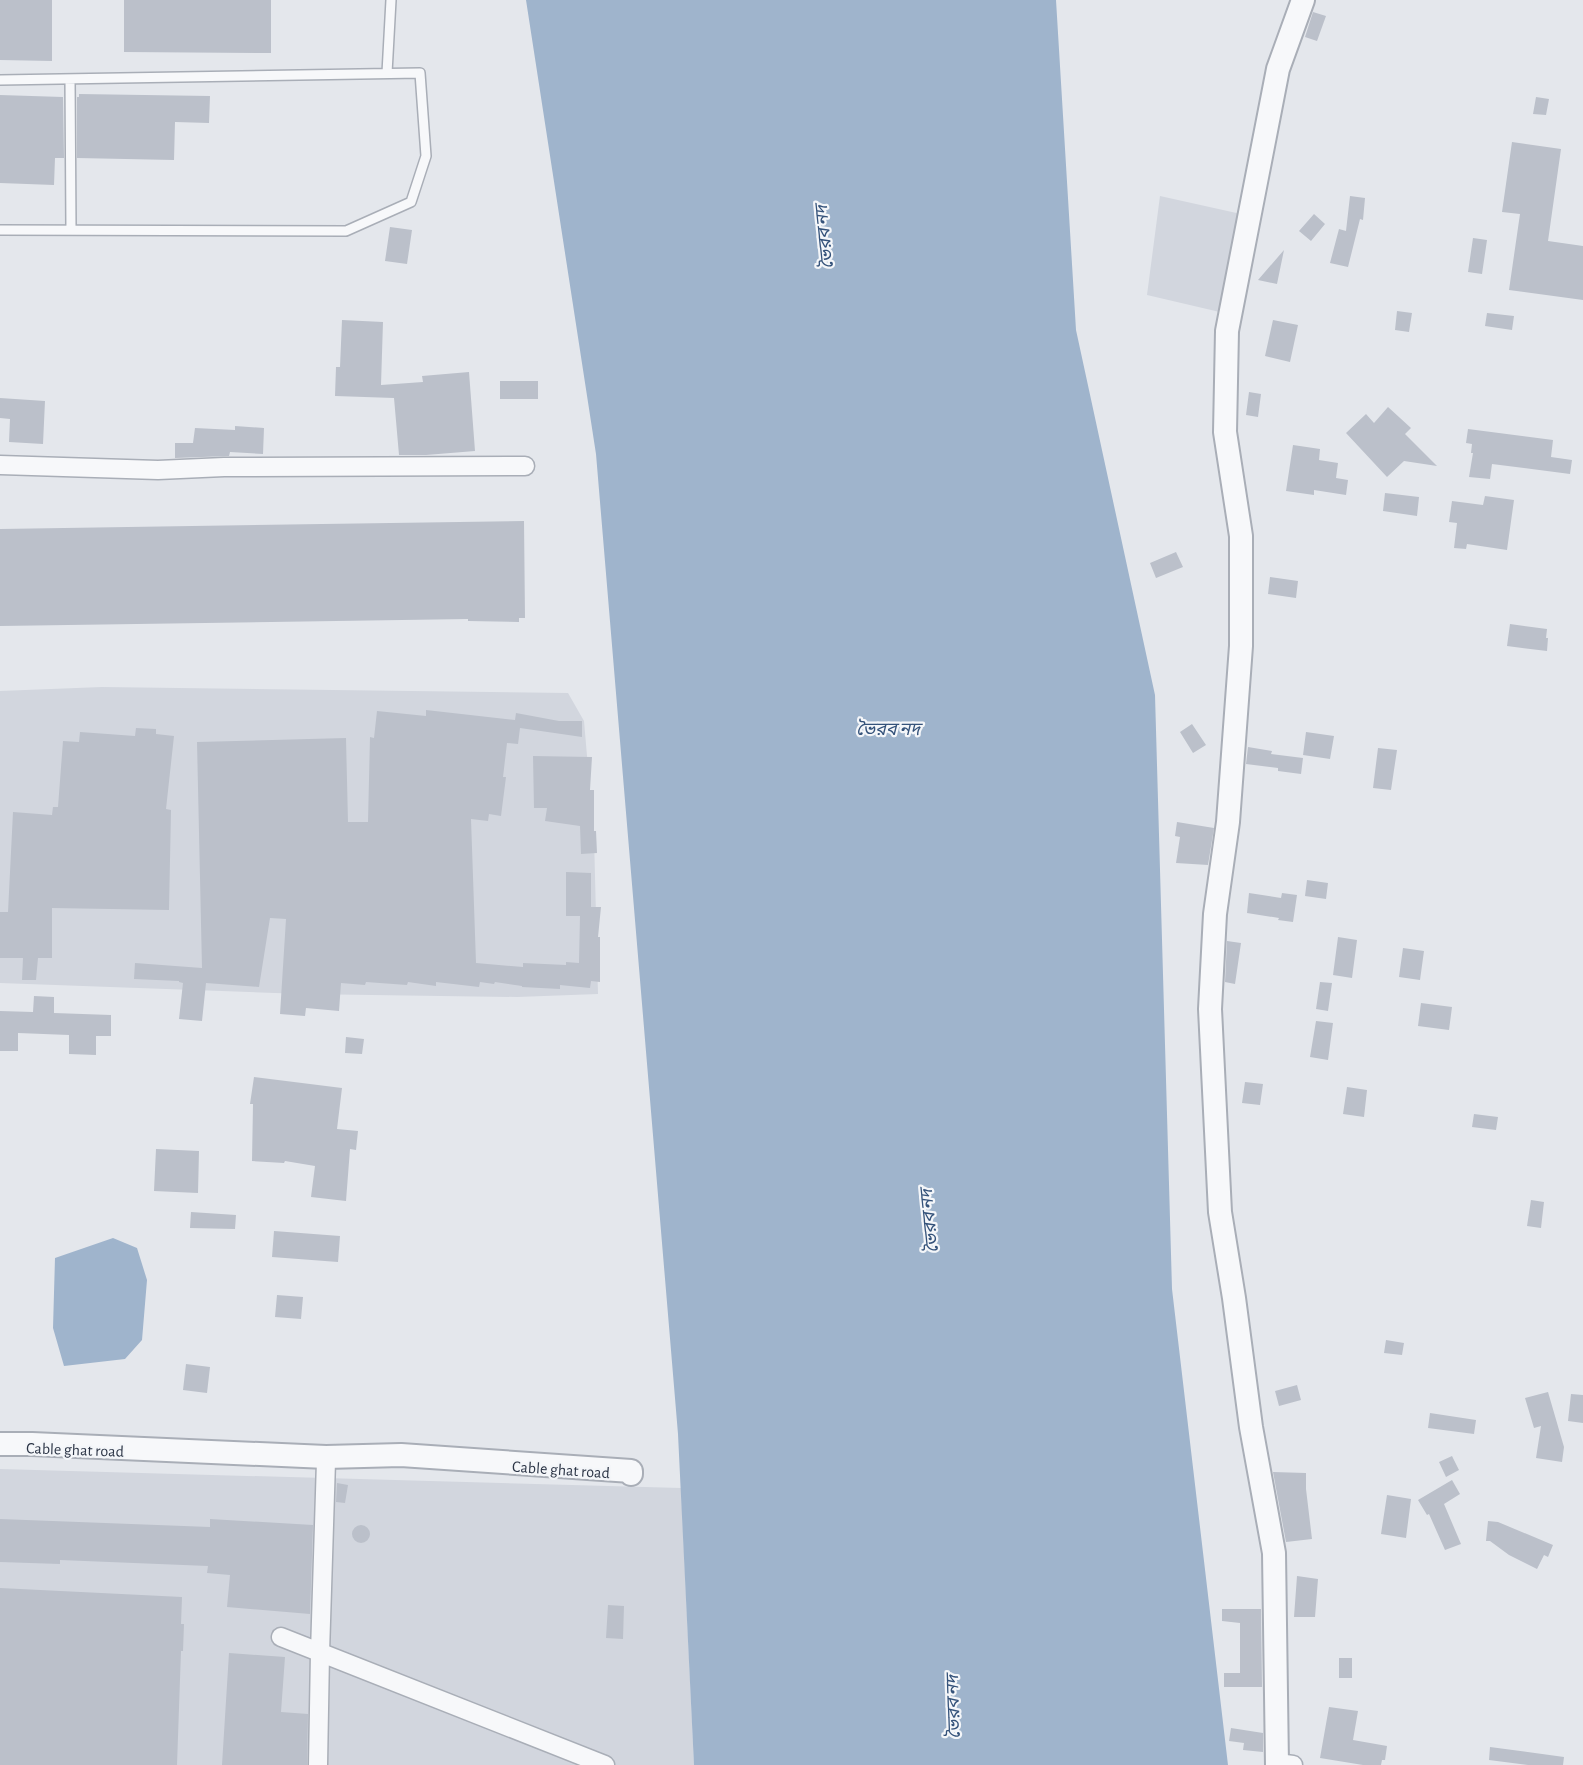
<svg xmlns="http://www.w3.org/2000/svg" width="1583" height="1765" font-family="'Alegreya Sans','Noto Sans Bengali',sans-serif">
<rect width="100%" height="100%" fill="#e4e7ec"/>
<path fill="#d2d6de" d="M 1160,196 L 1241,214 L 1224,313 L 1147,295 Z
M 102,687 L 568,693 L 584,721 L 594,837 L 598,994 L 517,997 L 303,994 L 0,983 L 0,691 Z
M 0,1469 L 681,1488 L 694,1765 L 0,1765 Z"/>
<path fill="#9fb4cc" d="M 526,0 L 1056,0 L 1076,330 L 1155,695 L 1172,1289 L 1228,1765 L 694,1765 L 678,1434 L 596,454 Z
M 113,1238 L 137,1248 L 147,1280 L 142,1340 L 125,1359 L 64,1366 L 53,1328 L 55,1258 Z"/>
<path fill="#bbc0ca" d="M 0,0 L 52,0 L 52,61 L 0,60 Z
M 124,0 L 271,0 L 271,53 L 124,52 Z
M 1313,12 L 1326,16 L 1317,41 L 1305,37 Z
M 79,94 L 210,96 L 209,123 L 175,122 L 174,160 L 77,158 L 77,97 L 79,97 Z
M 0,95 L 63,97 L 64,158 L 55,158 L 54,185 L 0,183 Z
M 1536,97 L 1549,99 L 1546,115 L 1533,114 Z
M 1512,142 L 1561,149 L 1548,241 L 1583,246 L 1583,300 L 1509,290 L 1520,214 L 1502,212 Z
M 1350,196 L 1365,198 L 1363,220 L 1360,219 L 1348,267 L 1330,263 L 1339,229 L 1346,231 Z
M 1314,214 L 1325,224 L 1311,241 L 1299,231 Z
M 390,227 L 412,230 L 407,264 L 385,261 Z
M 1473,238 L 1487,240 L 1482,274 L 1468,272 Z
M 1284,250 L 1277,284 L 1258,280 Z
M 1397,311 L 1412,313 L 1409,332 L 1395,330 Z
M 1487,313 L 1514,316 L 1512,330 L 1485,326 Z
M 342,320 L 383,322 L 381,385 L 423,382 L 422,376 L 469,372 L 475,451 L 426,455 L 399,455 L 394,398 L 335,396 L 336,367 L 340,367 Z
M 1273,320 L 1298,325 L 1290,362 L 1265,356 Z
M 500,381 L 538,381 L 538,399 L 500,399 Z
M 1249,392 L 1261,394 L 1258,417 L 1246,415 Z
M 0,398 L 45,401 L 43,444 L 9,442 L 10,419 L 0,418 Z
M 1388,407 L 1411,428 L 1405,434 L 1437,466 L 1404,461 L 1387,477 L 1346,433 L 1366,414 L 1374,423 Z
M 235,426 L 264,428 L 263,454 L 230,452 L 229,456 L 175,458 L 175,443 L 193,443 L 195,428 L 235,430 Z
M 1468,429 L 1553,440 L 1551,457 L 1572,460 L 1570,474 L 1492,464 L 1490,479 L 1469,477 L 1473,453 L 1471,453 L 1472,444 L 1466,443 Z
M 1293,445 L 1320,449 L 1319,460 L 1338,463 L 1336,478 L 1348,480 L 1346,495 L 1314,490 L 1314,495 L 1286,491 Z
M 1385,493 L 1419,497 L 1417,516 L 1383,511 Z
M 1485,496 L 1514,500 L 1507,550 L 1467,544 L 1466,549 L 1454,548 L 1457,523 L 1449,522 L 1452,501 L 1483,505 Z
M 524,521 L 525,618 L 519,618 L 519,622 L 468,621 L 468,619 L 0,626 L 0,529 Z
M 1176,552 L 1183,567 L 1156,578 L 1150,563 Z
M 1270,577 L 1298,581 L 1296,598 L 1268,594 Z
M 1510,624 L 1547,629 L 1546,638 L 1548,638 L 1547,651 L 1507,646 Z
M 426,710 L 515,720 L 516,713 L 559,721 L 582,721 L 582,737 L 520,728 L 518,744 L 507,743 L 503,777 L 506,777 L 501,816 L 489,814 L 488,821 L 471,819 L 476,963 L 523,967 L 523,963 L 566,965 L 566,962 L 579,963 L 580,916 L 566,916 L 566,872 L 591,873 L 591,907 L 601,907 L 598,937 L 600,937 L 600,982 L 591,981 L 590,988 L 560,985 L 560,989 L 522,987 L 522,986 L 495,982 L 494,984 L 480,982 L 479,987 L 436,982 L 436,986 L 408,982 L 407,985 L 366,982 L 365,985 L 341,983 L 339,1011 L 306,1008 L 305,1016 L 280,1014 L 286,919 L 270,918 L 259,987 L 206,983 L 202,1021 L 179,1019 L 183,983 L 179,982 L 179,981 L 134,979 L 135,963 L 202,968 L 197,742 L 346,738 L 348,822 L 368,822 L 370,737 L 374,738 L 377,711 L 426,716 Z
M 1192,724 L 1206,745 L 1193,753 L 1180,732 Z
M 136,728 L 156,729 L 156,734 L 174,736 L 166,809 L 171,810 L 169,910 L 52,908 L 52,958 L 38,958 L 36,980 L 22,980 L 23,958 L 0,958 L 0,912 L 8,912 L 13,812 L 52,815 L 53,807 L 58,807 L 63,741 L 79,742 L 80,732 L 135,736 Z
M 1306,732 L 1334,736 L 1330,759 L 1303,755 Z
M 1248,747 L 1272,751 L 1271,754 L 1303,758 L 1301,774 L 1278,771 L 1278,768 L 1246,764 Z
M 1378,748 L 1397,750 L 1391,790 L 1373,788 Z
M 533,756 L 592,757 L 590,790 L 594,790 L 594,831 L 596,831 L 597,853 L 581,854 L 580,826 L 545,821 L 547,808 L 534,808 Z
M 1177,822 L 1214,828 L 1208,865 L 1176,863 L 1180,837 L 1175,836 Z
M 1307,880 L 1328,883 L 1326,899 L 1305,896 Z
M 1249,893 L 1281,898 L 1282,893 L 1297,895 L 1293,922 L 1278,920 L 1279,918 L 1247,913 Z
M 1338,937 L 1357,940 L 1352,978 L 1333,975 Z
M 1227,941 L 1241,943 L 1235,984 L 1225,982 Z
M 1403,948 L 1424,951 L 1420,980 L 1399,977 Z
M 1320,982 L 1332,983 L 1328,1011 L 1316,1009 Z
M 34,996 L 54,997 L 54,1013 L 111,1015 L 111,1036 L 96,1036 L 96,1055 L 69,1054 L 69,1035 L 18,1033 L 18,1051 L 0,1051 L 0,1011 L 33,1012 Z
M 1421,1003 L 1452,1007 L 1449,1030 L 1418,1026 Z
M 1316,1021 L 1333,1023 L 1328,1060 L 1310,1057 Z
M 346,1037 L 364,1039 L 362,1054 L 345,1053 Z
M 254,1077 L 342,1088 L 337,1129 L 358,1131 L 356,1150 L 350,1149 L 346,1201 L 311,1197 L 315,1166 L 285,1161 L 284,1163 L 252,1161 L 253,1104 L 250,1104 Z
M 1245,1082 L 1263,1084 L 1260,1105 L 1242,1103 Z
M 1347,1087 L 1367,1090 L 1364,1117 L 1343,1114 Z
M 1474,1114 L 1498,1117 L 1496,1130 L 1472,1127 Z
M 156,1149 L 199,1151 L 198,1193 L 154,1191 Z
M 1531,1200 L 1544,1202 L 1541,1228 L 1527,1226 Z
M 191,1212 L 236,1215 L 235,1229 L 190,1228 Z
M 274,1231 L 340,1236 L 338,1262 L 272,1257 Z
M 277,1295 L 303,1297 L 301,1319 L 275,1317 Z
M 1386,1340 L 1404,1343 L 1402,1355 L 1384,1353 Z
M 186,1364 L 210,1367 L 207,1393 L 183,1390 Z
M 1297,1385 L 1301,1400 L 1279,1406 L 1275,1391 Z
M 1548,1392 L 1564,1447 L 1562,1462 L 1536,1458 L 1541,1426 L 1534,1428 L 1525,1398 Z
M 1571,1394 L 1583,1395 L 1583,1423 L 1568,1421 Z
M 1430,1413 L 1476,1420 L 1474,1434 L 1428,1428 Z
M 1452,1456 L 1459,1470 L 1446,1477 L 1439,1462 Z
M 1273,1472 L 1306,1473 L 1306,1489 L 1312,1539 L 1286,1542 Z
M 1452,1480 L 1460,1494 L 1444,1504 L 1461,1544 L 1445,1550 L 1429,1514 L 1427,1515 L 1418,1500 Z
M 337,1483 L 348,1485 L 345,1503 L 336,1502 Z
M 1387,1495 L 1411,1499 L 1406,1538 L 1381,1534 Z
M 0,1519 L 210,1527 L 210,1519 L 313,1525 L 310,1614 L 227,1607 L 230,1575 L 207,1573 L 208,1566 L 60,1560 L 60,1564 L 0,1562 Z
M 1488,1521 L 1498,1522 L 1553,1545 L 1548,1557 L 1544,1555 L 1537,1569 L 1509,1555 L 1490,1541 L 1486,1541 Z
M352 1534a9 9 0 1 1 18 0a9 9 0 1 1-18 0Z
M 1297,1576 L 1318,1579 L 1315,1617 L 1294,1617 Z
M 0,1588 L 182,1597 L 181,1624 L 184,1624 L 183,1651 L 181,1651 L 177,1765 L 0,1765 Z
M 608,1605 L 624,1606 L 623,1639 L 606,1638 Z
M 1222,1609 L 1261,1609 L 1262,1687 L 1224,1687 L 1224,1673 L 1240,1673 L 1240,1623 L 1222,1621 Z
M 229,1653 L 285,1657 L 281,1712 L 308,1714 L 307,1765 L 222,1765 Z
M 1339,1658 L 1352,1658 L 1352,1678 L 1339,1678 Z
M 1329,1707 L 1358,1711 L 1353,1740 L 1387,1746 L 1385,1760 L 1382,1760 L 1381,1765 L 1363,1765 L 1320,1758 Z
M 1231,1728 L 1263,1733 L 1263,1752 L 1243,1750 L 1244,1743 L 1229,1741 Z
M 1490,1747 L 1564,1757 L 1563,1765 L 1528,1765 L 1489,1760 Z"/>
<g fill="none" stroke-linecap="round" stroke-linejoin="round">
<defs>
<path id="service" d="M 387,73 L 391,0
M 70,79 L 71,230
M 0,80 L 420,73 L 426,156 L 411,202 L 346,231 L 0,230"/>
<path id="minor" d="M 0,465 L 158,470 L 224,467 L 525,466
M 281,1637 L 605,1765
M 1277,1763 L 1293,1765
M 318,1765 L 320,1653 L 326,1461"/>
<path id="tertiary" d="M 0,1444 L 32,1444 L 326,1457 L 401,1455 L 631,1471 L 631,1474
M 1277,1765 L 1274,1553 L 1251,1427 L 1234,1298 L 1220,1212 L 1210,1009 L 1215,914 L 1228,822 L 1241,646 L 1241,536 L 1225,432 L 1227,331 L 1278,69 L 1303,0"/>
</defs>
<use href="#service" stroke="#a9aeb7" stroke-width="12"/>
<use href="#minor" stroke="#a9aeb7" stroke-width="21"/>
<use href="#tertiary" stroke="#a9aeb7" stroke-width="26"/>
<use href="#service" stroke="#f7f8fa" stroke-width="9"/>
<use href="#minor" stroke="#f7f8fa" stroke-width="18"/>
<use href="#tertiary" stroke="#f7f8fa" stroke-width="22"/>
</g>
<g text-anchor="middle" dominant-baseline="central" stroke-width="4.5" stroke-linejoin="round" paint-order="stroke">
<g font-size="16" fill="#2b3445" stroke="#f4f6f9">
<text transform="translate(75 1450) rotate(2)">Cable ghat road</text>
<text transform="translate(561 1470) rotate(4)">Cable ghat road</text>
</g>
<g font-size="18" font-style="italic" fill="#34527a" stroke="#f4f6f9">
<text transform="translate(825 237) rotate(-96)">ভৈরব নদ</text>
<text x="888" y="730">ভৈরব নদ</text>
<text transform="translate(930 1221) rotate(-96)">ভৈরব নদ</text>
<text transform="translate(954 1707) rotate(-92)">ভৈরব নদ</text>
</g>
</g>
</svg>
